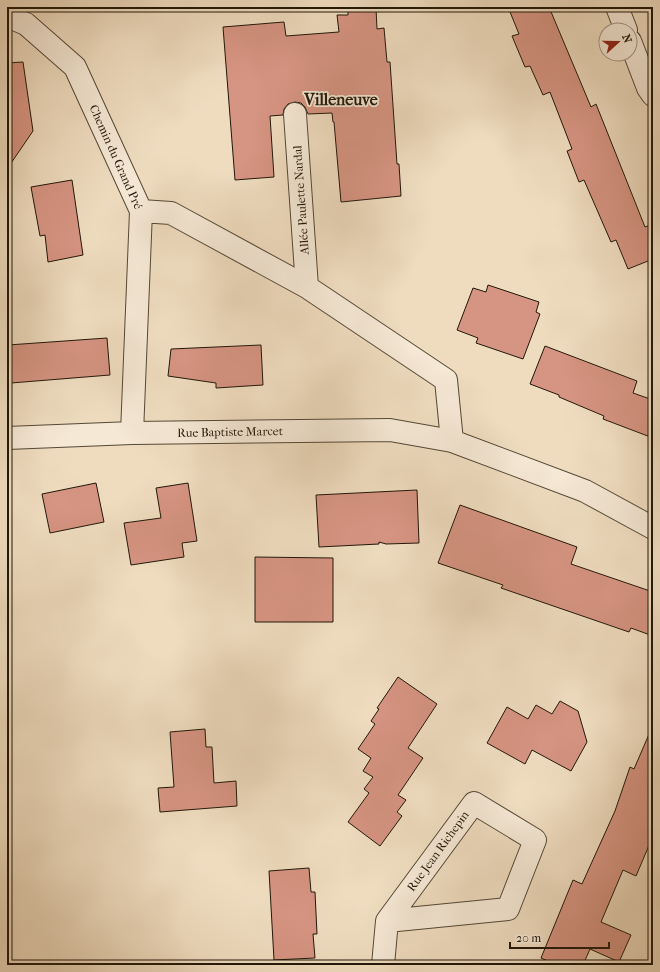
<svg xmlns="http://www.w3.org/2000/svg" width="660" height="972" font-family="'IM FELL French Canon',serif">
<rect width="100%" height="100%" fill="#efdcbf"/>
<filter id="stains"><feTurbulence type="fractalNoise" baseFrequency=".005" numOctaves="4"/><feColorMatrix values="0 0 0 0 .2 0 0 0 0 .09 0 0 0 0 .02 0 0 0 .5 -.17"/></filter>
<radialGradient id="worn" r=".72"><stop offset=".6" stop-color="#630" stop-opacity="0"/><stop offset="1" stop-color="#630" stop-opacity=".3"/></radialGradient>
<path fill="#d69482" stroke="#211709" d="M 508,7 L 549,7 L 591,107 L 596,104 L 645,227 L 653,224 L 653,259 L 628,269 L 616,240 L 611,242 L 584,180 L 579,182 L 567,151 L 572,149 L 550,92 L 543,95 L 530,66 L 525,67 L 512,36 L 519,34 Z
M 376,8 L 377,29 L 384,28 L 387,62 L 390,62 L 397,164 L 399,164 L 401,196 L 341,202 L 334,122 L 333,122 L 332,113 L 308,114 L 305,107 L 301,103 L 295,102 L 288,104 L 284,109 L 283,115 L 270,116 L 274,177 L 235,180 L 223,27 L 284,22 L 286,36 L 339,32 L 337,15 L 348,15 L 348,11 Z
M 23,62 L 33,131 L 7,169 L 7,63 Z
M 72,180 L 83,255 L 48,262 L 45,235 L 40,236 L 31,187 Z
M 488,285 L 539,302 L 536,312 L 540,314 L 523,359 L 476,343 L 478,338 L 457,330 L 473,288 L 486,292 Z
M 107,338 L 110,375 L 11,383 L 8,345 Z
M 261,345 L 263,385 L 216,388 L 216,383 L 168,376 L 171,349 Z
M 545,346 L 637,381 L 633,393 L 653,400 L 653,438 L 603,419 L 604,416 L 559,397 L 559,395 L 530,384 Z
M 96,483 L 104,522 L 50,533 L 42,494 Z
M 188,483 L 197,541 L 182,543 L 184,557 L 131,565 L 124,523 L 161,518 L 156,488 Z
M 417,490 L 419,543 L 386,544 L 379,542 L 379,544 L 319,547 L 316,495 Z
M 460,505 L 577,547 L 571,564 L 653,592 L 653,636 L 631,628 L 629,632 L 501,588 L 503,585 L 438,563 Z
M 255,557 L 333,558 L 333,622 L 255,622 Z
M 398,677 L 437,704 L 408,748 L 423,758 L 398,795 L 406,800 L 397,812 L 402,816 L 380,846 L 348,822 L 369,793 L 364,789 L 373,777 L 363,771 L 371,758 L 358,749 L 375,724 L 371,721 L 379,709 L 377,708 Z
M 560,701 L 578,711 L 587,742 L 571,771 L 532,750 L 525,764 L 487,743 L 507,707 L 528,719 L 536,705 L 552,714 Z
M 653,725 L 653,836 L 636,876 L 623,870 L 601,922 L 631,935 L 619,962 L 590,949 L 583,965 L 557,965 L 541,958 L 573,880 L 582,884 L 615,811 L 630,767 L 634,769 Z
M 205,729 L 206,747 L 212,747 L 214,783 L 236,781 L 237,806 L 160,812 L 158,788 L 174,787 L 170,732 Z
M 309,868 L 311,892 L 315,892 L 317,934 L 313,934 L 315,958 L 274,960 L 269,871 Z"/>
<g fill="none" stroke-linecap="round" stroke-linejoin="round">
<defs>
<path id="minor" d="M 617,7 L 626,30
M 7,16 L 26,24 L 75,67 L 141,211 L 132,433
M 630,41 L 648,88 L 653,95
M 295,114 L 307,287
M 141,211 L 171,213 L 307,287 L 446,380 L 452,441
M 7,438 L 132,433 L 390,430 L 452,441 L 585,491 L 653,528
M 383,965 L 387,921 L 474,803 L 535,840 L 508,909 L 387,921"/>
</defs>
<use href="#minor" stroke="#544836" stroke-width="24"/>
<use href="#minor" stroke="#f5e8d5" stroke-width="22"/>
</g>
<g text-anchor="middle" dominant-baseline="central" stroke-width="3.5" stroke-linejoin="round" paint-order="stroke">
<g font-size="12" fill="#211709" stroke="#f5e8d5">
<text transform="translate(116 157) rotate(66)">Chemin du Grand Pré</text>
<text transform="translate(301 200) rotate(-94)">Allée Paulette Nardal</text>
<text transform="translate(230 432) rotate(-1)">Rue Baptiste Marcet</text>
<text transform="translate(438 851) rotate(-54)">Rue Jean Richepin</text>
</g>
<g font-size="16" font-weight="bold" fill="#211709" stroke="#f5e8d5">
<text x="341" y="99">Villeneuve</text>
</g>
</g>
<rect width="660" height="972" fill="none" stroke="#efdcbf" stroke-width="24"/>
<rect x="8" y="8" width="644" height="956" fill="none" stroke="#211709" stroke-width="2"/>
<rect x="12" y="12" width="636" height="948" fill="none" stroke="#211709"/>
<g transform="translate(618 42) rotate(69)"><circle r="19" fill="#f5e8d5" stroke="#a09483"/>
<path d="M0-3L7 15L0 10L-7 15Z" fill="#8f2418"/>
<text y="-6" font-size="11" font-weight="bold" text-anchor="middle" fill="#211709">N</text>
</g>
<path d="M510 942v6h99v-6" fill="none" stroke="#211709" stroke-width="2"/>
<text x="516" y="942" font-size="12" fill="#211709" stroke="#f5e8d5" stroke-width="3" paint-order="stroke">20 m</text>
<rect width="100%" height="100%" filter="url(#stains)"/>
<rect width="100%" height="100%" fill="url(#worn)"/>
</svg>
